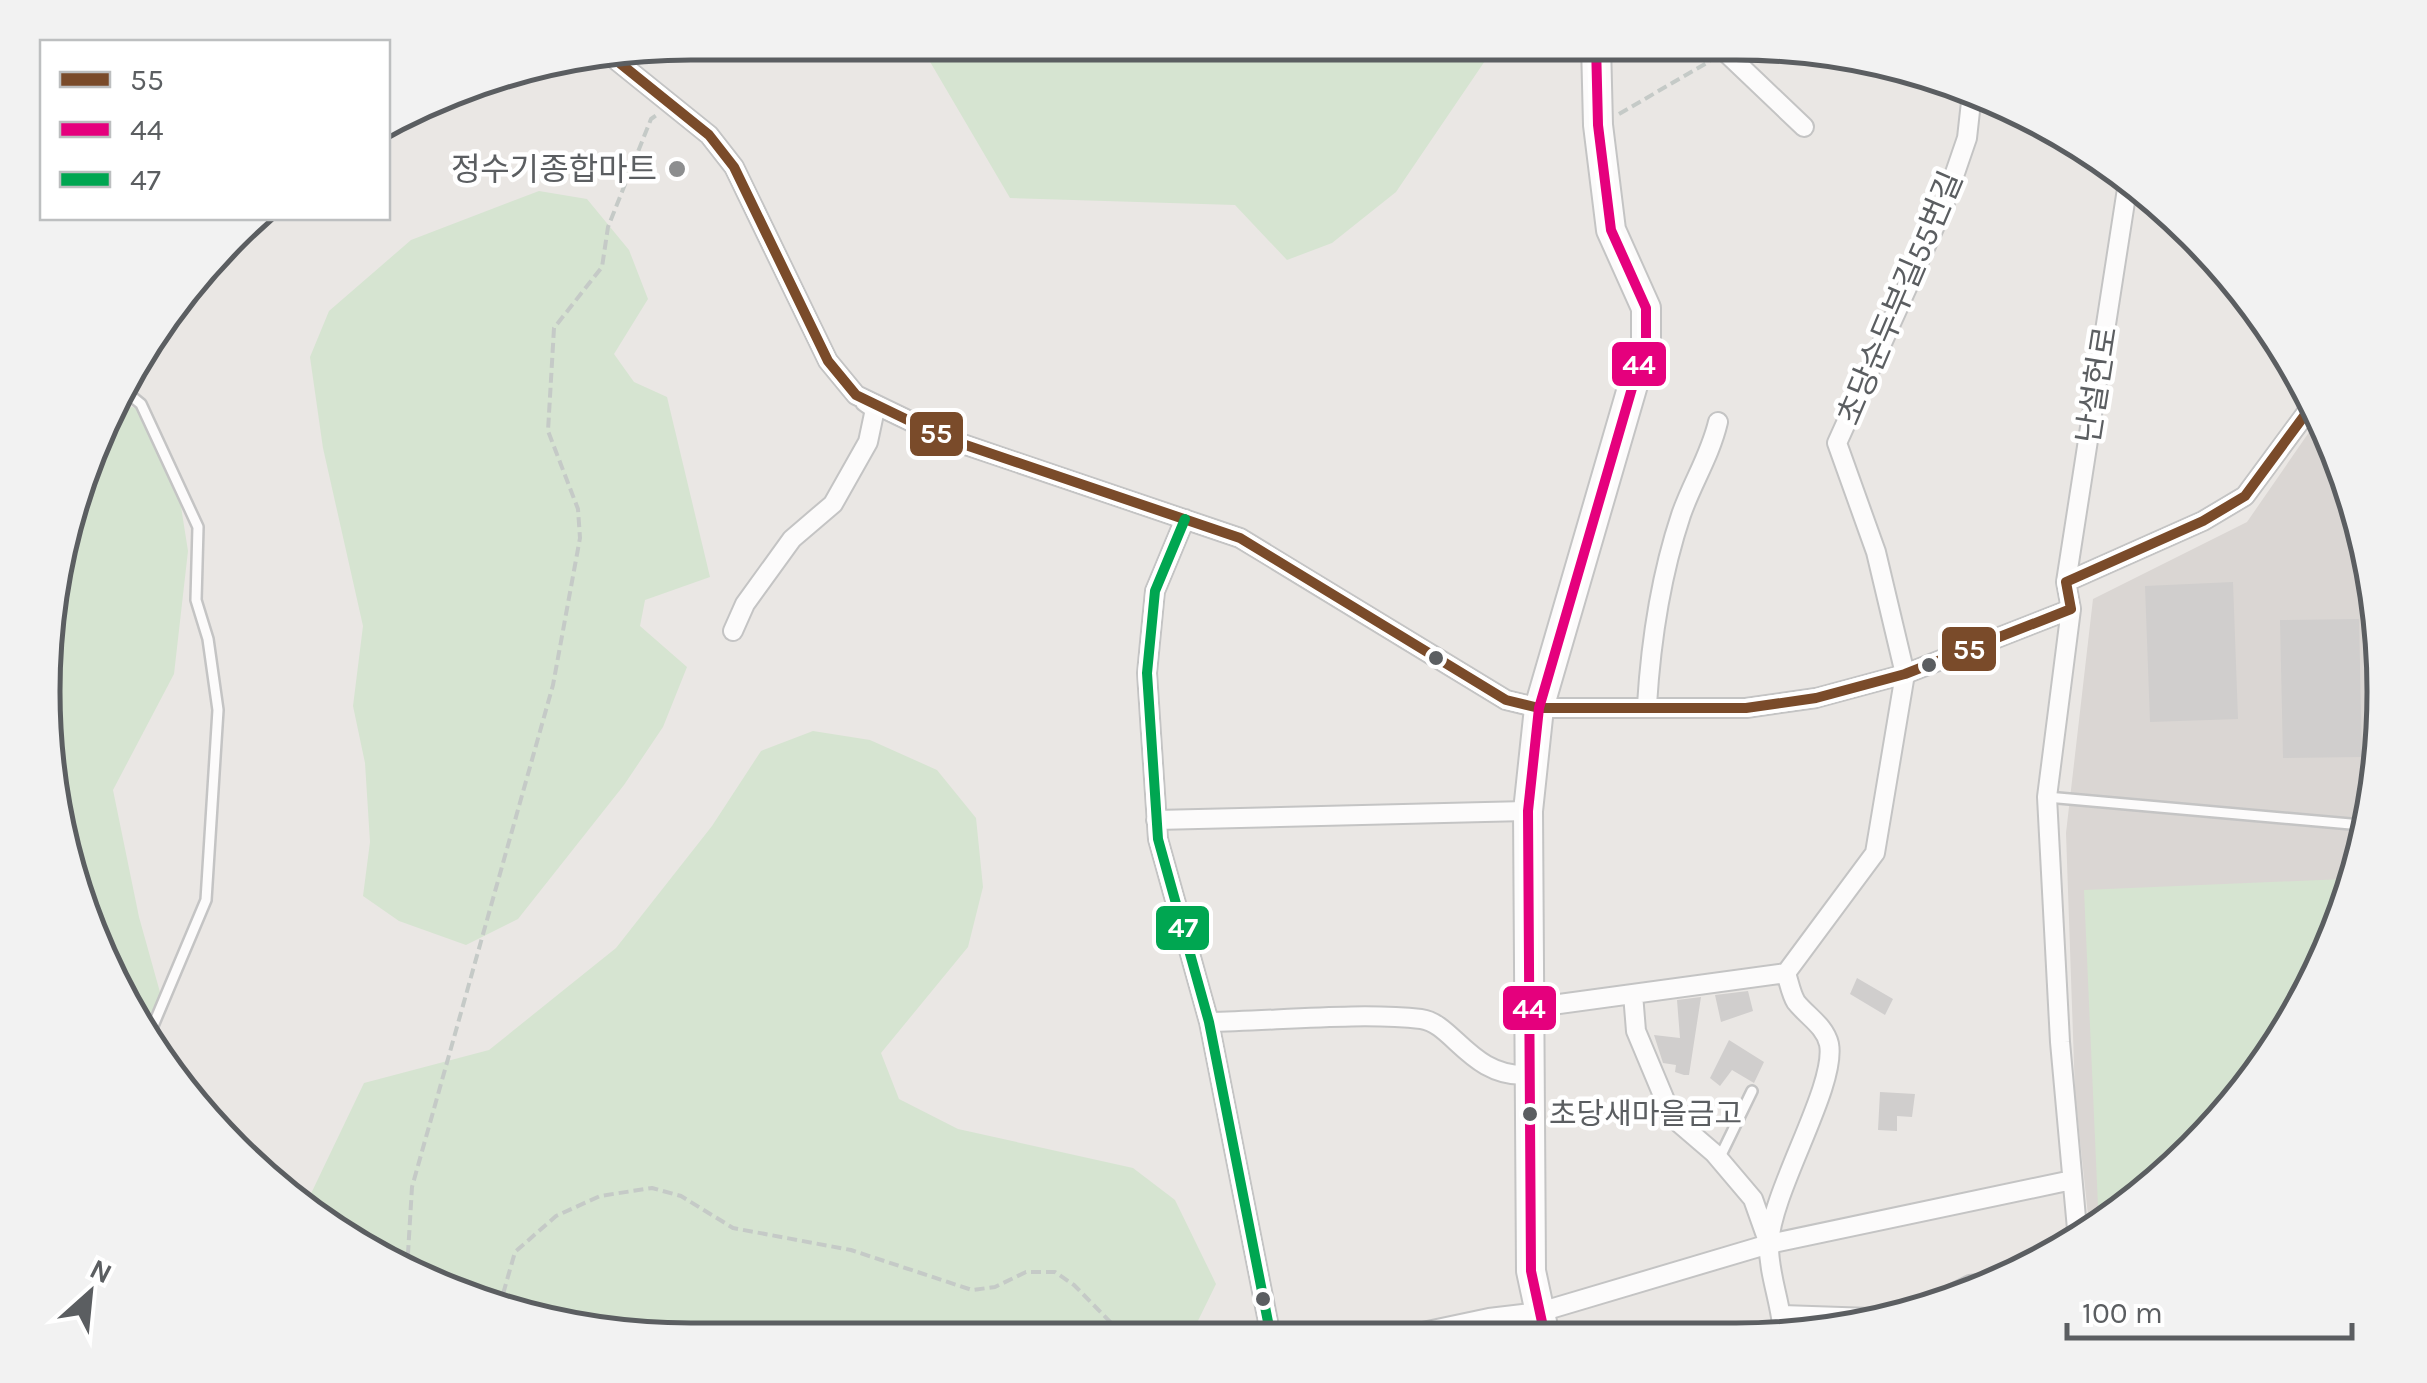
<svg xmlns="http://www.w3.org/2000/svg" width="2427" height="1383" font-family="Karla,'Noto Sans KR',sans-serif">
<rect width="100%" height="100%" fill="#eae7e4"/>
<path fill="#dad6d3" d="M 2314,425 L 2363,524 L 2379,777 L 2297,1016 L 2195,1150 L 2090,1234 L 2075,1093 L 2066,833 L 2093,599 L 2247,522 Z"/>
<path fill="#d6e4d1" d="M 919,43 L 1490,44 L 1491,52 L 1396,192 L 1332,243 L 1287,260 L 1235,205 L 1010,198 Z
M 1492,44 L 1589,44 L 1591,53 L 1539,56 Z
M 539,191 L 587,199 L 629,250 L 648,299 L 614,354 L 634,382 L 667,397 L 710,577 L 645,600 L 640,626 L 687,667 L 663,727 L 624,785 L 518,919 L 466,945 L 399,921 L 363,896 L 370,842 L 365,763 L 353,706 L 363,626 L 323,448 L 310,357 L 329,311 L 411,240 Z
M 119,403 L 148,412 L 174,462 L 188,551 L 174,674 L 113,790 L 139,917 L 163,1003 L 145,1025 L 92,939 L 44,733 L 65,523 Z
M 813,731 L 870,740 L 937,770 L 976,818 L 983,887 L 968,947 L 881,1053 L 899,1099 L 958,1129 L 1133,1168 L 1175,1200 L 1216,1284 L 1192,1333 L 1181,1337 L 650,1339 L 523,1318 L 367,1253 L 306,1204 L 364,1083 L 489,1050 L 616,948 L 712,826 L 761,751 Z
M 2344,879 L 2297,1017 L 2195,1150 L 2099,1229 L 2084,890 Z"/>
<path fill="#d0cecd" d="M 2233,582 L 2238,719 L 2150,722 L 2145,586 Z
M 2359,619 L 2362,757 L 2283,758 L 2280,620 Z
M 1857,978 L 1893,999 L 1885,1015 L 1850,994 Z
M 1748,991 L 1753,1011 L 1721,1022 L 1715,995 Z
M 1701,997 L 1689,1075 L 1684,1075 L 1675,1072 L 1676,1065 L 1663,1063 L 1654,1035 L 1680,1038 L 1677,1000 Z
M 1729,1040 L 1764,1062 L 1754,1083 L 1732,1070 L 1720,1086 L 1710,1078 Z
M 1880,1092 L 1915,1094 L 1912,1117 L 1897,1116 L 1897,1131 L 1878,1130 Z"/>
<g fill="none" stroke-linecap="round" stroke-linejoin="round">
<defs>
<path id="lane" d="M 125,391 L 141,404 L 198,527 L 196,600 L 208,639 L 218,710 L 206,900 L 150,1033
M 2047,797 L 2362,825
M 1719,1159 L 1752,1091"/>
<path id="street" d="M 1717,44 L 1804,127
M 611,56 L 709,135 L 734,167 L 828,361 L 856,395 L 945,438 L 1240,538 L 1506,700 L 1539,708 L 1746,708 L 1816,698 L 1905,674 L 2071,609 L 2066,582 L 2203,521 L 2245,496 L 2307,412
M 1185,519 L 1155,591 L 1147,673 L 1158,839 L 1209,1022 L 1271,1337
M 2066,582 L 2127,189
M 2071,609 L 2047,797 L 2060,1042 L 2078,1240
M 733,631 L 745,604 L 792,539 L 833,504 L 868,442 L 875,409 L 865,402
M 1647,705 C 1651,639 1660,578 1681,515 C 1692,483 1710,456 1718,422
M 1156,820 L 1528,811
M 1633,994 L 1636,1031 L 1672,1117 L 1714,1153 L 1753,1199 L 1769,1244
M 1530,1008 L 1786,973
M 1209,1022 C 1274,1021 1359,1012 1421,1019 C 1453,1023 1471,1078 1528,1075
M 1916,1312 L 1970,1285 L 1994,1282
M 1782,1315 L 1871,1318 L 1913,1313
M 1783,1335 C 1782,1305 1768,1274 1769,1244 C 1771,1191 1837,1086 1829,1044 C 1825,1026 1807,1016 1796,1002 C 1791,994 1789,982 1786,973 L 1875,853 L 1905,674 L 1876,552 L 1837,443 L 1943,208 L 1967,138 L 1972,93
M 1404,1336 L 1489,1318 L 1540,1312 L 1769,1244 L 2072,1180"/>
<path id="secondary" d="M 1545,1336 L 1531,1271 L 1528,811 L 1539,708 L 1646,340 L 1646,308 L 1611,230 L 1598,125 L 1596,44"/>
</defs>
<use href="#lane" stroke="#c4c4c4" stroke-width="14"/>
<use href="#street" stroke="#c4c4c4" stroke-width="22"/>
<use href="#secondary" stroke="#c4c4c4" stroke-width="32"/>
<path stroke="#c5cac7" stroke-width="4" stroke-dasharray="10 5" stroke-linecap="butt" d="M 1619,114 L 1710,61
M 407,1270 L 412,1187 L 553,685 L 580,538 L 578,509 L 548,431 L 554,328 L 602,267 L 608,227 L 651,119 L 658,114
M 499,1308 L 515,1252 L 556,1216 L 600,1196 L 652,1188 L 681,1196 L 733,1228 L 851,1250 L 972,1290 L 995,1287 L 1026,1272 L 1055,1272 L 1074,1285 L 1125,1337"/>
<use href="#lane" stroke="#fcfbfb" stroke-width="9"/>
<use href="#street" stroke="#fcfbfb" stroke-width="18"/>
<use href="#secondary" stroke="#fcfbfb" stroke-width="28"/>
<defs>
<path id="bus-1" d="M 611,56 L 709,135 L 734,167 L 828,361 L 856,395 L 945,438 L 1240,538 L 1506,700 L 1539,708 L 1746,708 L 1816,698 L 1905,674 L 2071,609 L 2066,582 L 2203,521 L 2245,496 L 2307,412"/>
<path id="bus-2" d="M 1545,1336 L 1531,1271 L 1528,811 L 1539,708 L 1646,340 L 1646,308 L 1611,230 L 1598,125 L 1596,44"/>
<path id="bus-3" d="M 1185,519 L 1155,591 L 1147,673 L 1158,839 L 1209,1022 L 1271,1337"/>
</defs>
<use href="#bus-1" stroke="#fff" stroke-width="18"/>
<use href="#bus-2" stroke="#fff" stroke-width="18"/>
<use href="#bus-3" stroke="#fff" stroke-width="18"/>
<use href="#bus-1" stroke="#7a4b2a" stroke-width="10"/>
<use href="#bus-2" stroke="#e5007d" stroke-width="10"/>
<use href="#bus-3" stroke="#00a651" stroke-width="10"/>
</g>
<circle fill="#8d8e8f" stroke="#fff" stroke-width="4" cx="677" cy="169" r="10"/>
<g fill="#5b5e61" stroke="#fff" stroke-width="4">
<circle cx="1436" cy="658" r="9"/>
<circle cx="1929" cy="665" r="9"/>
<circle cx="1530" cy="1114" r="9"/>
<circle cx="1263" cy="1299" r="9"/>
</g>
<g text-anchor="middle" dominant-baseline="central" stroke-width="9" stroke-linejoin="round" paint-order="stroke">
<g font-size="30" fill="#5b5e61" stroke="#fff" text-anchor="start">
<text x="1549" y="1114">초당새마을금고</text>
</g>
<g font-size="32" fill="#5b5e61" stroke="#fff" text-anchor="end">
<text x="657" y="169">정수기종합마트</text>
</g>
<g font-size="32" fill="#5b5e61" stroke="#fff">
<text transform="translate(1900 298) rotate(-67)">초당순두부길55번길</text>
<text transform="translate(2097 385) rotate(-81)">난설헌로</text>
</g>
</g>
<path d="M0 0H2427V1383H0ZM691 60H1736A631 631 0 0 1 2367 691V692A631 631 0 0 1 1736 1323H691A631 631 0 0 1 60 692V691A631 631 0 0 1 691 60Z" fill="#f2f2f2" fill-rule="evenodd"/>
<path fill="none" stroke="#5b5e61" stroke-width="5" d="M691 60H1736A631 631 0 0 1 2367 691V692A631 631 0 0 1 1736 1323H691A631 631 0 0 1 60 692V691A631 631 0 0 1 691 60Z"/>
<g stroke="#fff" stroke-width="4">
<rect x="1610" y="340" width="58" height="48" rx="10" fill="#e5007d"/>
<rect x="908" y="410" width="57" height="48" rx="10" fill="#7a4b2a"/>
<rect x="1940" y="625" width="58" height="48" rx="10" fill="#7a4b2a"/>
<rect x="1154" y="904" width="57" height="48" rx="10" fill="#00a651"/>
<rect x="1501" y="984" width="57" height="48" rx="10" fill="#e5007d"/>
</g>
<g font-size="28" text-anchor="middle" font-weight="bold" fill="#fff">
<text x="1639" y="374">44</text>
<text x="936" y="443">55</text>
<text x="1969" y="659">55</text>
<text x="1183" y="937">47</text>
<text x="1529" y="1018">44</text>
</g>
<rect x="40" y="40" width="350" height="180" fill="#ffffff" stroke="#bdbfc0" stroke-width="2.5"/>
<rect x="60" y="72" width="50" height="15" fill="#7a4b2a" stroke="#bdbfc0" stroke-width="2.5"/>
<text x="130" y="90" font-size="30" fill="#5b5e61">55</text>
<rect x="60" y="122" width="50" height="15" fill="#e5007d" stroke="#bdbfc0" stroke-width="2.5"/>
<text x="130" y="140" font-size="30" fill="#5b5e61">44</text>
<rect x="60" y="172" width="50" height="15" fill="#00a651" stroke="#bdbfc0" stroke-width="2.5"/>
<text x="130" y="190" font-size="30" fill="#5b5e61">47</text>
<g transform="translate(90 1293) rotate(27)" stroke="#ffffff" stroke-width="8" paint-order="stroke">
<path d="M0-8L18 38L0 25L-18 38Z" fill="#5b5e61"/>
<text y="-15" font-size="28" font-weight="bold" text-anchor="middle" fill="#5b5e61">N</text>
</g>
<path d="M2067 1323v15h285v-15" fill="none" stroke="#5b5e61" stroke-width="5"/>
<text x="2082" y="1323" font-size="30" fill="#5b5e61" stroke="#ffffff" stroke-width="8" paint-order="stroke">100 m</text>
</svg>
